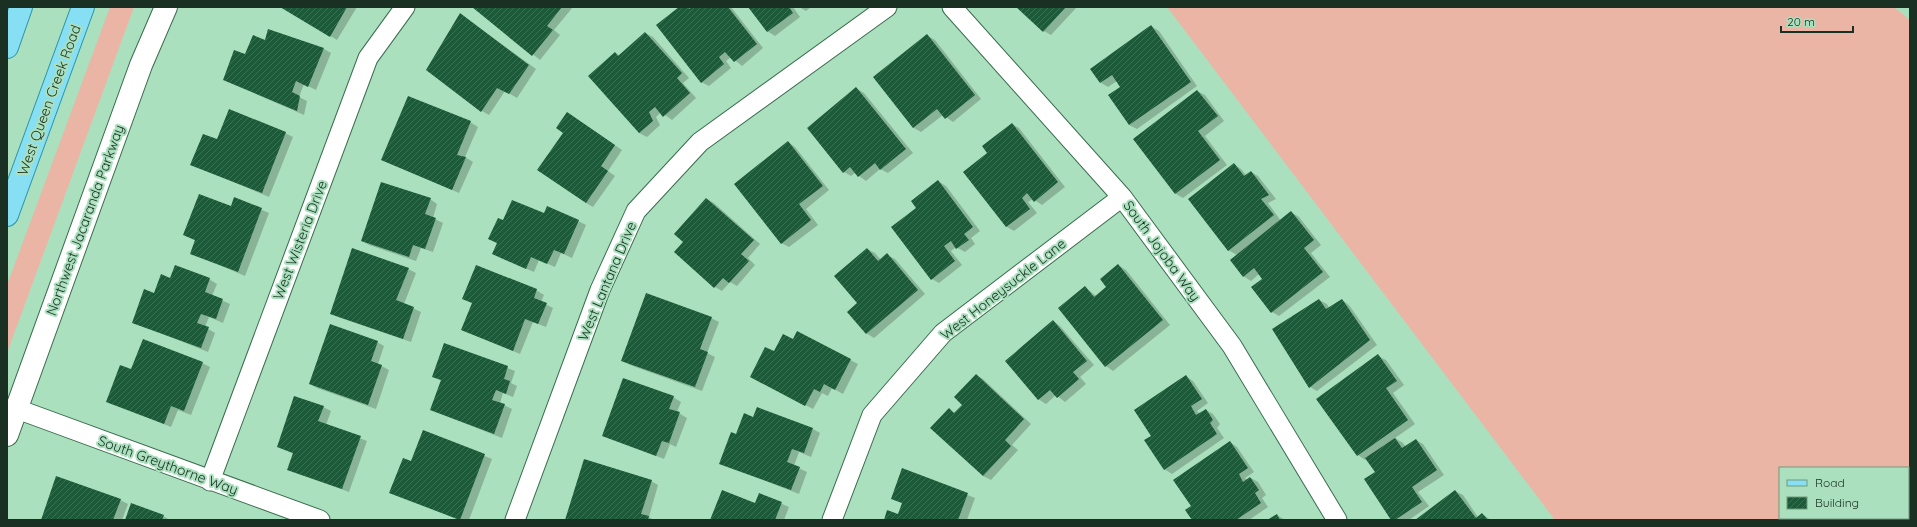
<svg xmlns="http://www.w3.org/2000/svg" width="1917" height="527" font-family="Quicksand,sans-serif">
<defs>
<pattern id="building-hatch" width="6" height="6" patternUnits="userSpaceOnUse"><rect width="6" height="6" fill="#1c5a39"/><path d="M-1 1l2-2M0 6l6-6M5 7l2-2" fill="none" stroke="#3c6f53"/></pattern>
</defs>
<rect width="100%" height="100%" fill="#aae0bd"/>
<path fill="#ebb5a6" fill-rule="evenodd" d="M 110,7 L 134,7 L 7,353 L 7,285 Z
M 1167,7 L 1894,7 L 1910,20 L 1910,520 L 1555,520 ZM 1780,468 L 1908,468 L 1908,518 L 1780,518 Z"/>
<path fill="#0003" d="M 282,7 L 357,7 L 337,40 Z
M 473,7 L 573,7 L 554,30 L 560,35 L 540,60 Z
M 680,7 L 731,7 L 763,48 L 742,66 L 731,57 L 726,61 L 731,68 L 709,86 L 701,82 Z
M 749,7 L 793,7 L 800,17 L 775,36 L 767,31 Z
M 799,7 L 811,7 L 806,11 Z
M 1018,7 L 1077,7 L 1051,35 L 1044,31 Z
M 460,14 L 536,69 L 517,98 L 505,91 L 489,115 L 482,111 Z
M 1151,26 L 1159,31 L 1197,86 L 1137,129 L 1129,125 L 1121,87 L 1117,81 L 1108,87 L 1101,83 Z
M 645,33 L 653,37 L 689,78 L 683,83 L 696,98 L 672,120 L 661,112 L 656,117 L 660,125 L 647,137 L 639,133 L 616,53 L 620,56 Z
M 928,36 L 935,40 L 981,99 L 953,122 L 943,115 L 921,132 L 914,128 L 875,77 Z
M 265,41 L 324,49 L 331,53 L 316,90 L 304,84 L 299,97 L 307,101 L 304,115 L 224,80 L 245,55 Z
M 856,88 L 864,93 L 913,153 L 888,173 L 880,169 L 866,181 L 855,173 L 851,176 L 844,172 Z
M 1197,91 L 1205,95 L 1224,121 L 1205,136 L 1227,165 L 1183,198 L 1176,194 L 1134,139 Z
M 568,113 L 622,150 L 608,171 L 615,176 L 593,207 L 586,203 L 564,133 Z
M 470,122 L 478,127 L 465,157 L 473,162 L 459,193 L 383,160 Z
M 1012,124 L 1019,128 L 1065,187 L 1042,205 L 1033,199 L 1028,202 L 1037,213 L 1014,231 L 1007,227 L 965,172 L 989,153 Z
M 285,133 L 293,137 L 269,197 L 192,165 L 218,141 Z
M 788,142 L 795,147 L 829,190 L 806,209 L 818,225 L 789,247 L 781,243 Z
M 1234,164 L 1241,169 L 1246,175 L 1251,172 L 1258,176 L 1276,199 L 1268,203 L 1281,221 L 1291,212 L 1299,217 L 1321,245 L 1311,253 L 1330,277 L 1279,316 L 1272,312 L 1263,279 L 1259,274 L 1251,281 L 1243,276 L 1237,255 L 1228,250 Z
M 938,181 L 946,186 L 980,231 L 971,238 L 975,244 L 965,252 L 956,247 L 951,251 L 962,265 L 939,283 L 932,279 L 918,208 Z
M 235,198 L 269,213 L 245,276 L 191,253 L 196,241 L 184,235 L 231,207 Z
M 430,199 L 437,204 L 433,218 L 443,223 L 433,252 L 421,248 L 416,261 L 369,245 L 362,241 Z
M 707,199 L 714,203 L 760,244 L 748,258 L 755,265 L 737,286 L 730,282 L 722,291 L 715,287 Z
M 544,215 L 578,221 L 586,225 L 572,258 L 561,253 L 555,267 L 539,260 L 534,272 L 501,258 L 498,244 L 490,239 L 504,222 Z
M 867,249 L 875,253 L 881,260 L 887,255 L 895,259 L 925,294 L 874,338 L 866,333 L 859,303 Z
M 1118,265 L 1126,270 L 1170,325 L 1113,371 L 1106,366 L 1060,308 L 1085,287 L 1096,296 L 1108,287 Z
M 408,269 L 416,273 L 404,304 L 421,312 L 411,342 L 338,317 L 331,313 Z
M 171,279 L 209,279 L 217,284 L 212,296 L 230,304 L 223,323 L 209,317 L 205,327 L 215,333 L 208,352 L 133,322 L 154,294 Z
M 536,290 L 544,295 L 541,302 L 553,308 L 546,327 L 533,322 L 520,354 L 462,330 L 473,303 L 463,298 Z
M 1319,300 L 1327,304 L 1329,308 L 1342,300 L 1349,305 L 1377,345 L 1317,391 L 1310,387 Z
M 711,318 L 719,322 L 707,353 L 715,357 L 702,391 L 630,365 L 622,360 Z
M 1053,321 L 1060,326 L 1094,365 L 1080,377 L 1086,384 L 1065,402 L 1056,395 L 1046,404 L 1038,399 Z
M 798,333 L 858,364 L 843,394 L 832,388 L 828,396 L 822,393 L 813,409 L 758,381 L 774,353 L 793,341 Z
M 377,342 L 384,346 L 378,364 L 389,370 L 376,409 L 317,388 L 310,384 Z
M 445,344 L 515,371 L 511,383 L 517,386 L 513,397 L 503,393 L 500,403 L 512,409 L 502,438 L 431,410 L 442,381 L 433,376 Z
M 1378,356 L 1386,360 L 1404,385 L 1393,393 L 1415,424 L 1395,438 L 1403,443 L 1406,447 L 1416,440 L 1423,444 L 1444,475 L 1418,492 L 1429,506 L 1409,520 L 1393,520 L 1376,473 L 1366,459 L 1365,460 L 1358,455 Z
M 202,363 L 210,367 L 191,415 L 178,410 L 171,427 L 107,401 L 132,371 Z
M 976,375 L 983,379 L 1031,424 L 1012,445 L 1018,450 L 991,480 L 983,476 L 949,410 L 955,414 L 963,405 Z
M 1186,376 L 1193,381 L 1208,403 L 1197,411 L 1200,414 L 1206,410 L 1213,414 L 1220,424 L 1217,428 L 1224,438 L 1172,474 L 1164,469 Z
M 673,397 L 681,402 L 677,412 L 687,418 L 676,447 L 670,444 L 664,459 L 603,435 Z
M 323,407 L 331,411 L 326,425 L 367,441 L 349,492 L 296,473 L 288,469 L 294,454 L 278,447 Z
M 754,418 L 813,429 L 820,433 L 811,457 L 799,452 L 794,466 L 807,472 L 799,494 L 720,463 L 736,435 Z
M 424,431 L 492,459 L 469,520 L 459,520 L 391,492 L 412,462 Z
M 1230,442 L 1237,447 L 1254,472 L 1245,478 L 1247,480 L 1251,478 L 1258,482 L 1266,495 L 1262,498 L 1268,507 L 1249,520 L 1194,520 L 1192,506 Z
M 903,469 L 975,498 L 967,520 L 885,520 L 899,516 L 903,504 L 892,498 Z
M 651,481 L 658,485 L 649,517 L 654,520 L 566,520 Z
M 1455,491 L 1463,495 L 1478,517 L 1482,514 L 1491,520 L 1417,520 Z
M 760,494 L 789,507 L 784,520 L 711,520 L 755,504 Z
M 120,500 L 128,504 L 122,520 L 42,520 Z
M 1277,515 L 1285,520 L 1269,520 Z
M 163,516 L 170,520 L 126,520 Z"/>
<path fill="url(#building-hatch)" d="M 280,7 L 347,7 L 330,37 Z
M 472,7 L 562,7 L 547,26 L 553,30 L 532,56 Z
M 679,7 L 688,7 L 689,9 L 692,7 L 728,7 L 757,44 L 734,62 L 725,52 L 719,57 L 724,64 L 701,83 L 656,25 Z
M 748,7 L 789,7 L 793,13 L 767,32 Z
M 1016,7 L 1066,7 L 1043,32 Z
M 460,13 L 529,65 L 509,94 L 497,88 L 481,112 L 426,70 Z
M 1151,25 L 1191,82 L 1129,125 L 1108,95 L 1120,87 L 1112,75 L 1100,83 L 1090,69 Z
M 268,29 L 324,48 L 308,87 L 296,81 L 292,92 L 300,96 L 297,111 L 223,80 L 234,50 L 245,54 L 253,35 L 265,40 Z
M 645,32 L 682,73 L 677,78 L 690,93 L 663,117 L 655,107 L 649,112 L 653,121 L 639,133 L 588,76 L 615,52 L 618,56 Z
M 927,34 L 975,95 L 945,119 L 937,109 L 913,128 L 873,77 Z
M 856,87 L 906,149 L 880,170 L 875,163 L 858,177 L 850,167 L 843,173 L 807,128 Z
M 1197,90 L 1218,116 L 1198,131 L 1220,160 L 1175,194 L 1133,139 Z
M 408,96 L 471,121 L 457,155 L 466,157 L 452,190 L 381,160 Z
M 229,109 L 286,132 L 262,193 L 190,165 L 203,134 L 217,139 Z
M 567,112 L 615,145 L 601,166 L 608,171 L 586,203 L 537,170 L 563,133 L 556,128 Z
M 1012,123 L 1058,182 L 1034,202 L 1027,193 L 1022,198 L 1030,209 L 1006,227 L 963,172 L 987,153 L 982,146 Z
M 788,141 L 823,186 L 799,204 L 811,220 L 781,244 L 734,184 Z
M 1234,163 L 1244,176 L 1251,171 L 1269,195 L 1261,199 L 1274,215 L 1228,251 L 1188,199 Z
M 938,180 L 973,227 L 964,234 L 969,240 L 956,249 L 951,241 L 944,246 L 955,261 L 931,280 L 891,227 L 916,208 L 911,201 Z
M 381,182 L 431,198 L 425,214 L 436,218 L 425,249 L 413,245 L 409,257 L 361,241 Z
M 199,194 L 231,206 L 234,197 L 262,208 L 238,272 L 190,254 L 195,240 L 183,235 Z
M 706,198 L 754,240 L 741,254 L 749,261 L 729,283 L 723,278 L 714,288 L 674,252 L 683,242 L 674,234 Z
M 512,200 L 544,213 L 547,206 L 579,220 L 564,254 L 554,250 L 547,264 L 531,257 L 526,269 L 492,254 L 497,243 L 488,239 L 498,218 L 503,220 Z
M 1291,211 L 1314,240 L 1304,248 L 1323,272 L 1271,313 L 1251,287 L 1262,279 L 1254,268 L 1243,277 L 1230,260 Z
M 352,248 L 409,268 L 396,300 L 414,307 L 403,339 L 330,314 Z
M 867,248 L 878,261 L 887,253 L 918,290 L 866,334 L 847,312 L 857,303 L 834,276 Z
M 1118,264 L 1163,320 L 1105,367 L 1058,308 L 1085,286 L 1094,297 L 1106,287 L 1100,279 Z
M 175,265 L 210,278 L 205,292 L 223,299 L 216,319 L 201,314 L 197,323 L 209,327 L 201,348 L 132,323 L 144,289 L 154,293 L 161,274 L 170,278 Z
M 476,265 L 537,289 L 534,298 L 547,303 L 538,324 L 525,319 L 513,351 L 461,330 L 472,303 L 462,299 Z
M 646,293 L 712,317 L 700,349 L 708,352 L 695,387 L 621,361 Z
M 1319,299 L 1326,309 L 1342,299 L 1370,340 L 1309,388 L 1272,329 Z
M 1053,320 L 1087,361 L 1073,372 L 1079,379 L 1057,398 L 1050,390 L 1038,400 L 1005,361 Z
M 330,324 L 378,341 L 371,361 L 382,365 L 368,405 L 309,384 Z
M 797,331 L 851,359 L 835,390 L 824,384 L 820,392 L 814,389 L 805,406 L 750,377 L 765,347 L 774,351 L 783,334 L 793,339 Z
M 143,339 L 203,362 L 184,411 L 171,406 L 164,424 L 106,402 L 120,365 L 131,369 Z
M 444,343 L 508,366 L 504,379 L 510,381 L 506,394 L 496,390 L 492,400 L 505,404 L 494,434 L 430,410 L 441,380 L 432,377 Z
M 1378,354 L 1397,381 L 1386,388 L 1408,420 L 1357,456 L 1316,399 Z
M 976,374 L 1024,419 L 1005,440 L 1011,446 L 983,476 L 930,428 L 949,408 L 954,413 L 962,405 L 954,397 Z
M 1186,375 L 1202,399 L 1191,406 L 1196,415 L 1206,409 L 1213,420 L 1210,423 L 1217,434 L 1164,470 L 1144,440 L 1151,436 L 1134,410 Z
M 623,378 L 674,396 L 669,409 L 680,412 L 669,443 L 662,441 L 656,456 L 602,436 Z
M 294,396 L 324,406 L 318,421 L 361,436 L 342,489 L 287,470 L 293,453 L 277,447 Z
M 757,407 L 813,428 L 804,453 L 792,449 L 787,462 L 800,467 L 791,490 L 719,464 L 731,432 L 736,434 L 744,413 L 753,417 Z
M 423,430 L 485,454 L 460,520 L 389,493 L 403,458 L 411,461 Z
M 1395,438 L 1402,448 L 1416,439 L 1437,470 L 1412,487 L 1422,502 L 1395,520 L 1391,520 L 1364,479 L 1375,472 L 1365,458 Z
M 1230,441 L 1248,468 L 1239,474 L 1243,482 L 1250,477 L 1259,490 L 1255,493 L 1261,503 L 1236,520 L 1192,520 L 1185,510 L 1191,506 L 1173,480 Z
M 584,459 L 652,480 L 641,514 L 649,516 L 648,520 L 565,520 Z
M 902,468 L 968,493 L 958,520 L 884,520 L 887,510 L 898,514 L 902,503 L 891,499 Z
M 56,476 L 121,499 L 113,520 L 41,520 Z
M 722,490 L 755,503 L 759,493 L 782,502 L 775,520 L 710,520 Z
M 1455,490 L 1476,518 L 1482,513 L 1488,520 L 1415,520 Z
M 131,503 L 164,515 L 162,520 L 125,520 Z
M 1277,514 L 1280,520 L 1267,520 Z"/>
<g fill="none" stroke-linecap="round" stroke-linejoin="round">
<defs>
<path id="minor" d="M 952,7 L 1122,197 L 1232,346 L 1337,520
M 17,409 L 320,520
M 210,481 L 368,58 L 405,7
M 515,520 L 600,290 L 636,211 L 700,142 L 887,7
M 832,520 L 872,415 L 943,333 L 1122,197"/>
<path id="tertiary" d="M 7,435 L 141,65 L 166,7"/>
<path id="primary" d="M 7,47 L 21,7
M 7,215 L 83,7"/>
</defs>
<use href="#minor" stroke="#3a6c4e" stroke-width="21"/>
<use href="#tertiary" stroke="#3a6c4e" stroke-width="24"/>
<use href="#primary" stroke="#2d94a5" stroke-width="24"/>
<use href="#minor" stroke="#fff" stroke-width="19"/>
<use href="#tertiary" stroke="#fff" stroke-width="22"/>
<use href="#primary" stroke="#87dff3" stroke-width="22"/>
</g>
<g text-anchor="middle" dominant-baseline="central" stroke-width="4" stroke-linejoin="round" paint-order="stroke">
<g font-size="14" fill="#1a3023" stroke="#aae0bd">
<text transform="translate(49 100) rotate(-70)">West Queen Creek Road</text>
<text transform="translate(85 220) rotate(-70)">Northwest Jacaranda Parkway</text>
<text transform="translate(300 240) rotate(-69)">West Wisteria Drive</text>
<text transform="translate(1162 251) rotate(54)">South Jojoba Way</text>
<text transform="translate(607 281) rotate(-67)">West Lantana Drive</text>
<text transform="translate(1003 289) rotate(-38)">West Honeysuckle Lane</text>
<text transform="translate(168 465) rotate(20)">South Greythorne Way</text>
</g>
</g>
<rect width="1917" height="527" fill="none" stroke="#1a3023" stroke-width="16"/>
<rect x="1779" y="467" width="130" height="52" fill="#aae0bd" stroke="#709a7f"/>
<rect x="1787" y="480" width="20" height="6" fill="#87dff3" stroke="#709a7f"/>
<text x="1815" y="487" font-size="12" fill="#1a3023">Road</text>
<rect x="1787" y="497" width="20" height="12" fill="url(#building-hatch)" stroke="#709a7f"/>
<text x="1815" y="507" font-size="12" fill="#1a3023">Building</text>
<path d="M1781 26v6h72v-6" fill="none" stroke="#1a3023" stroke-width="2"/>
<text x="1787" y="26" font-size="12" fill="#1a3023" stroke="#aae0bd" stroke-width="3" paint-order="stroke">20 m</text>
</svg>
